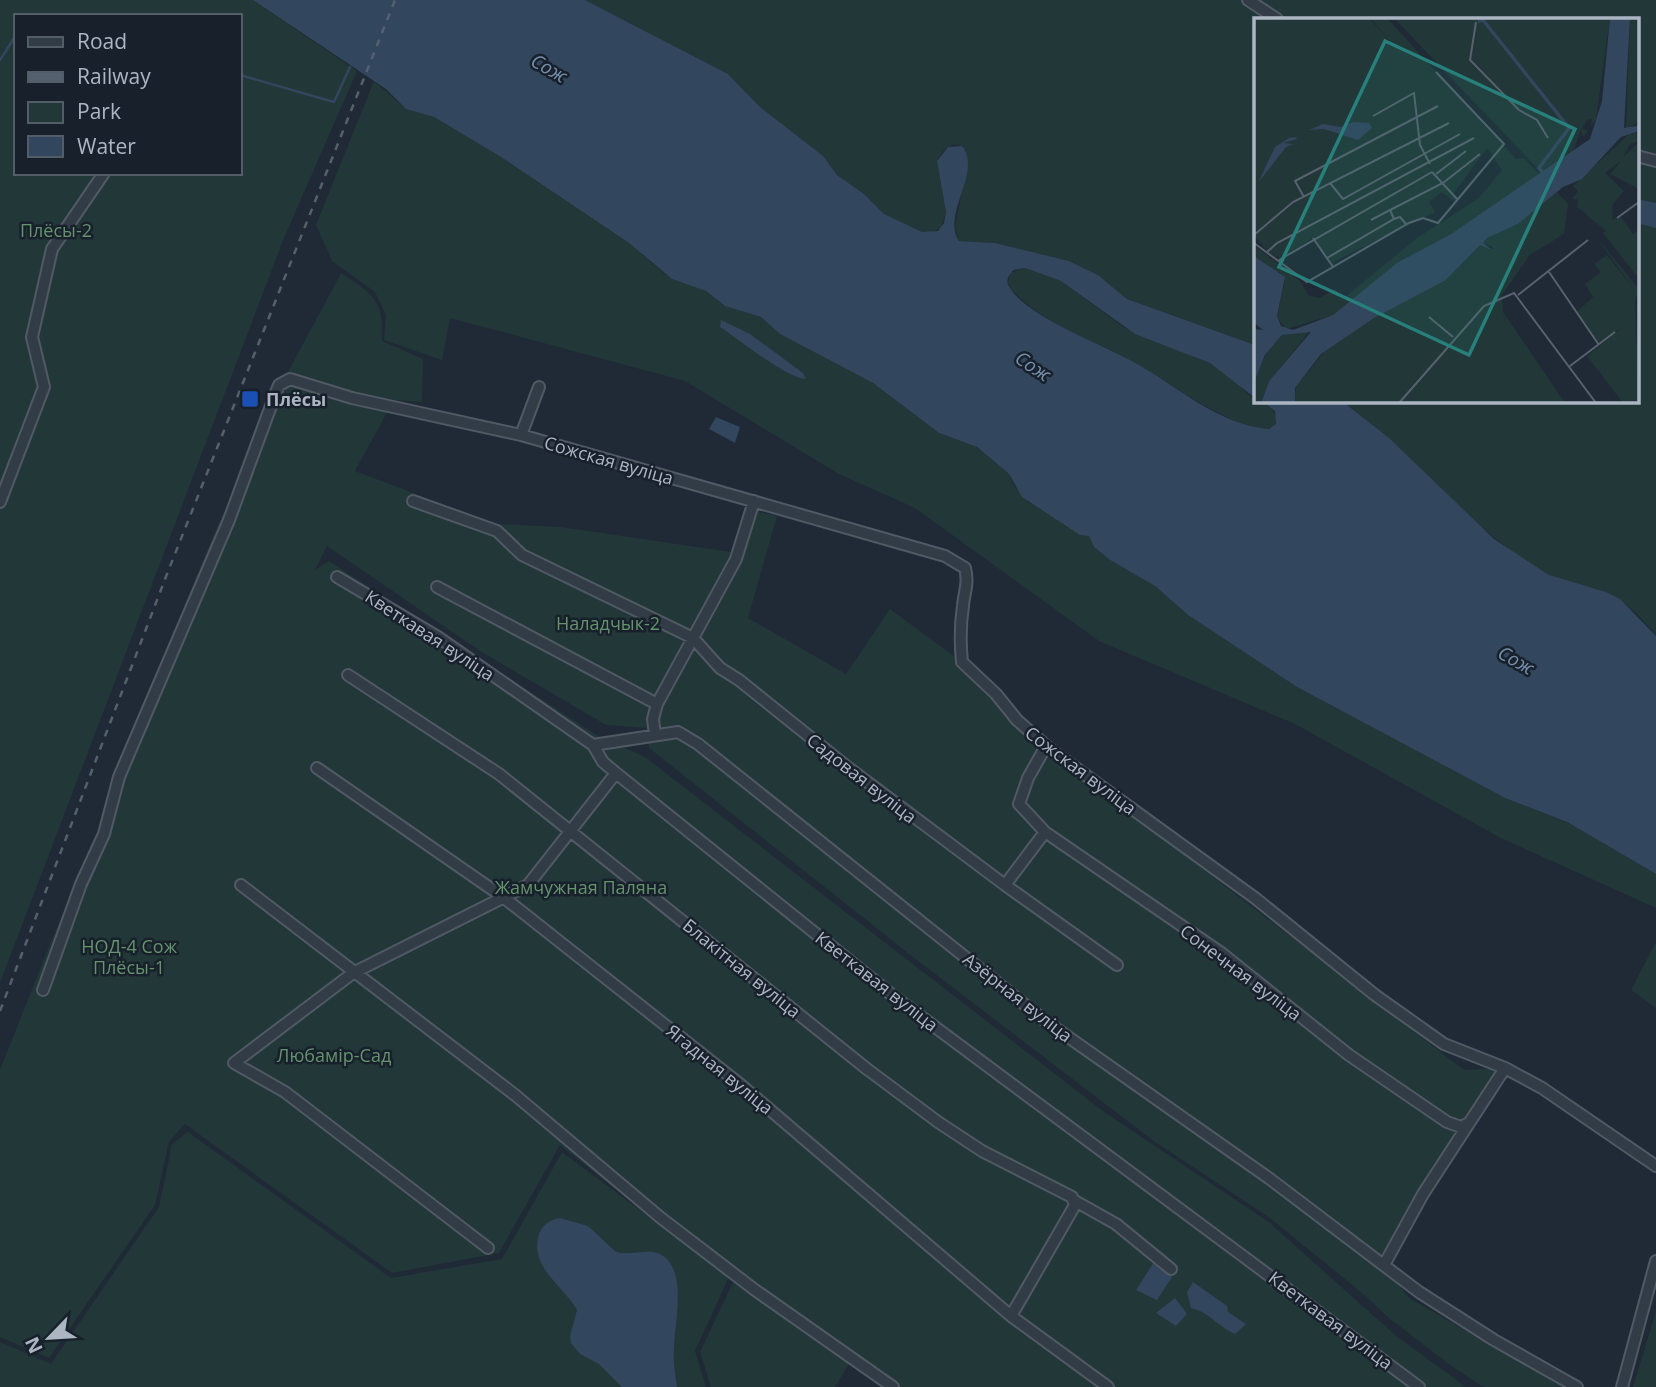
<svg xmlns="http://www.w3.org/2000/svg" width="1656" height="1387" font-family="'Open Sans',sans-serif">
<rect width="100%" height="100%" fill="#1f2a36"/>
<path fill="#223738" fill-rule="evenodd" d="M 0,0 L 253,0 L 357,71 L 284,238 L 0,983 ZM 16,16 L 240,16 L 240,173 L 16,173 Z
M 585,0 L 1656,0 L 1656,636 C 1640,615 1620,595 1593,588 C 1577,584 1562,583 1547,574 C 1468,529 1414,455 1342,401 L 1637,401 L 1637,19 L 1255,19 L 1255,345 L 1127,299 L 1098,275 L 1069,261 L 995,243 L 959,241 L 955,226 L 967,169 L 962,146 C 950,141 942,151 937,161 L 946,212 L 941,228 L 928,234 L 899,224 L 884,214 L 864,194 L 837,175 L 816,151 L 760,107 L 728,74 Z
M 374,81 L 406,109 L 434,117 L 501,157 L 629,243 L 666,275 L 706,291 L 725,306 L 761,317 L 780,334 L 873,383 L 939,433 L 977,447 L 1009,474 L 1014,486 L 1027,501 L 1089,536 L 1094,547 L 1110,560 L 1155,586 L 1188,615 L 1297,687 L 1505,798 L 1567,822 L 1656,874 L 1656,908 L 1501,838 L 1295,724 L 1099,641 L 915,508 L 839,474 L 685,381 L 450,318 L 442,360 L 384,340 L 386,315 L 375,292 L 332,261 L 316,225 Z
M 1025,268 L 1061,281 L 1125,328 L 1210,363 L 1229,376 L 1255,401 L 1271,406 L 1277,418 L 1274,427 C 1242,438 1160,376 1130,360 C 1091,339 1041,323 1011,289 L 1008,283 L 1010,273 Z
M 341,273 C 374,295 384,300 382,341 L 423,359 L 422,402 L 394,400 L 355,471 L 496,524 L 561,527 L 731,552 L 746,509 L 777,516 L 748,618 L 846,674 L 890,609 L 962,662 L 1008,719 L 1464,1070 L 1505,1068 L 1384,1265 L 1409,1298 L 1563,1387 L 1483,1387 L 1450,1365 L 1389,1318 L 1362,1293 L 1270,1218 L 1155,1142 L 913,957 L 649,748 L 646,728 L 606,725 L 480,651 L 327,546 L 315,570 L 329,561 L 598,736 L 645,757 L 1103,1111 L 1270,1223 L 1395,1335 L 1466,1387 L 882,1387 L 849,1364 L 835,1387 L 711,1387 L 700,1352 L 735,1278 L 703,1257 L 729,1277 L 695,1351 L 706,1387 L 0,1387 L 0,1342 L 51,1364 L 159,1207 L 172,1144 L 188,1132 L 391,1278 L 502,1259 L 562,1152 L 672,1234 L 560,1145 L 499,1253 L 392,1273 L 185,1124 L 169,1142 L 155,1205 L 49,1358 L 0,1337 L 0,1070 L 52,939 L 100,831 L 115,775 L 212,539 L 288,372 Z
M 1656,942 L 1656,1008 L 1631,990 Z
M 1656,1311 L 1656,1387 L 1633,1387 Z"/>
<path fill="#32465d" d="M 253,0 L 585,0 L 728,74 L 760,107 L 823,156 L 837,175 L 864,194 L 884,214 L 922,232 L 938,231 L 944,223 L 946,212 L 937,161 L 948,147 L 962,146 C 983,172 941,214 959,241 L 995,243 L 1069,261 L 1098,275 L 1127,299 L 1255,345 L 1255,398 L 1210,363 L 1135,334 L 1061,281 L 1025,268 L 1014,270 C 1008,275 1005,281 1010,288 C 1027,316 1101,344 1130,360 C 1174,383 1217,425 1269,429 L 1276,424 L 1275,411 L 1262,401 L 1342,401 L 1389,438 L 1494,539 L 1549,575 L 1606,592 L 1620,599 L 1656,636 L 1656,874 L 1567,822 L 1505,798 L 1297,687 L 1188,615 L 1155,586 L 1110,560 L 1094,547 L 1089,536 L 1080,535 L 1022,497 L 1009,474 L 977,447 L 939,433 L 873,383 L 780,334 L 761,317 L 725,306 L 706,291 L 672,279 L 629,243 L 501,157 L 434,117 L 406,109 L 386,89 Z
M 1637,199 L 1656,203 L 1656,228 L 1637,223 Z
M 721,320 L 750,334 L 803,373 L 806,379 C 788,379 738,339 720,327 Z
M 716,417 L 740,427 L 735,443 L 709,429 Z
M 560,1218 L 588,1226 L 616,1252 C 630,1256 647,1248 660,1254 C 689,1269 674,1324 674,1348 C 673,1361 675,1374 677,1387 L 622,1387 L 599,1364 L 580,1354 L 571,1343 L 570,1336 L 577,1310 C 563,1285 529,1268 539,1234 C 543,1224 550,1220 560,1218 Z
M 1154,1262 L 1172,1277 L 1157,1300 L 1136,1290 Z
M 1193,1282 L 1227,1306 L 1228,1312 L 1246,1324 L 1235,1334 C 1215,1325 1213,1314 1191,1308 L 1187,1292 Z
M 1175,1298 L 1187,1314 L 1176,1326 L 1156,1313 Z"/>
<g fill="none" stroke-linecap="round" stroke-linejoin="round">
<path stroke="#32465d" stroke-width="2.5" d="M 0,60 L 16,35
M 240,75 L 334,102 L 350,67"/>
<defs>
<path id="minor" d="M 1248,0 L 1277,19
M 1637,156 L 1656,161
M 521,435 L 539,387
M 413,501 L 497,531 L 522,555 L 693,638 L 720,668 L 739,680 L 846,766 L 1005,885 L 1045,832
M 0,502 L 44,387 L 32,337 L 52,249 L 104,173
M 337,577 L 438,637 L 593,745 L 603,762 L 616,773 L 892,995 L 1419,1387
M 437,587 L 657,704
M 348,675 L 499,774 L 867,1069 L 938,1122 L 982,1151 L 1072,1197 L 1075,1205 L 1011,1316
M 655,735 L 653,719 L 657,704 L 736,559 L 754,501
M 593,745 L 678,732 L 698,744 L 1044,1020 L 1270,1179 L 1419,1292 L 1494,1340 L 1577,1387
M 1046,746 L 1028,778 L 1019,804 L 1045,832 L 1220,952 L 1349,1055 L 1447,1122 L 1461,1127 L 1469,1123
M 317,768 L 503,897 L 741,1085 L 1011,1316 L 1108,1387
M 241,885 L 515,1095 L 661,1218 L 755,1290 L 893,1387
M 1005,885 L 1117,965
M 43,990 L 81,884 L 104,834 L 119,777 L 229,520 L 275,395 L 279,385 L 290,379 L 352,398 L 521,435 L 945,556 L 965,568 C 969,584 964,592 963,606 C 960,626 960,643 962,662 L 996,694 L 1017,720 L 1051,750 L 1255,898 L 1375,995 L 1444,1044 L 1505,1068 L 1542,1088 L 1656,1166
M 1075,1201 L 1116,1224 L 1171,1269
M 488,1248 L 285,1092 L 234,1063 L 353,973 L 528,885 L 616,773
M 1384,1265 L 1423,1194 L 1505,1068
M 1622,1387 L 1656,1261"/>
</defs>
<use href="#minor" stroke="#505964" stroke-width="14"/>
<use href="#minor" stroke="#323c46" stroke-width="10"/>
<path stroke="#54606e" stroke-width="2.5" stroke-dasharray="7 7" stroke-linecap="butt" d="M 0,1011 L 167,574 L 395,0"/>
</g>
<rect fill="#1a4fb4" stroke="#18212b" stroke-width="2.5" x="241" y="390" width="18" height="18" rx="3.5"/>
<g text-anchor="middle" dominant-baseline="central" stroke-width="5" stroke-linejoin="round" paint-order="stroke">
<g font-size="18" fill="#64936d" stroke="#18212b">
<text x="56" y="230">Плёсы-2</text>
<text x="608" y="623">Наладчык-2</text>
<text x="581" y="887">Жамчужная Паляна</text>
<text x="129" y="946">НОД-4 Сож<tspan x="129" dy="21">Плёсы-1</tspan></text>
<text x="334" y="1055">Любамір-Сад</text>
</g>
<g font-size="18" font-weight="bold" fill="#acb6c3" stroke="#18212b" text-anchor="start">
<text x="266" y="399">Плёсы</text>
</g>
<g font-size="18" fill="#acb6c3" stroke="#18212b">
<text transform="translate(609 460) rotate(16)">Сожская вуліца</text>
<text transform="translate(430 635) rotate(33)">Кветкавая вуліца</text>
<text transform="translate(1081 770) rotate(37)">Сожская вуліца</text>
<text transform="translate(862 778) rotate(38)">Садовая вуліца</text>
<text transform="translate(742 968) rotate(39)">Блакітная вуліца</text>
<text transform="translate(1241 972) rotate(37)">Сонечная вуліца</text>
<text transform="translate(877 981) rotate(38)">Кветкавая вуліца</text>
<text transform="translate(1018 997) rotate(38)">Азёрная вуліца</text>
<text transform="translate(720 1069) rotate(39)">Ягадная вуліца</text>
<text transform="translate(1331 1320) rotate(37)">Кветкавая вуліца</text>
</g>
<g font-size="19" font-style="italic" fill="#748eac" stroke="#18212b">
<text transform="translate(549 68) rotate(30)">Сож</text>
<text transform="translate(1033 366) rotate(33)">Сож</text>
<text transform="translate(1516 660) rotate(30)">Сож</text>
</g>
</g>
<g transform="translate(1254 18)">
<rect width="385" height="385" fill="#1f2a36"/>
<path d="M 0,0 L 115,0 L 138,26 L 116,0 L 133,0 L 262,141 L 270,140 L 286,157 L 197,216 L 144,245 L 79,297 L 32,311 L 23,299 L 31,261 L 0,238 L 0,227 L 47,264 L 54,277 L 65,280 L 81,271 L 89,281 L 163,220 L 225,180 L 248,152 L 233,130 L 199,176 L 203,181 L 201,184 L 188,174 L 175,184 L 181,194 L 81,243 L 79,249 L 59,220 L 26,240 L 15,235 L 0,218 L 48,178 L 0,215 ZM 140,0 L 356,0 L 342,101 L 336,110 L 338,101 L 333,102 L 328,111 L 334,113 L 329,119 L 327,112 L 319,134 L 288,155 ZM 376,0 L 385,0 L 385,103 L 372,112 ZM 385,114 L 385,123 L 376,126 L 369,139 L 385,124 L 385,171 L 356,156 L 367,143 L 351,155 L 370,173 L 359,186 L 358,202 L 367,199 L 379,216 L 385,211 L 385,261 L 349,215 L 352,213 L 323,189 L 324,182 L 318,181 L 324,173 L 319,168 L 374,117 ZM 303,174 L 314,186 L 310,216 L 276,237 L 248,277 L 249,294 L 311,385 L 41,385 L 42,369 L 70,334 L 120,299 L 192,262 L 226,227 L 237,233 L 239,229 L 229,225 L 233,220 L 264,206 ZM 342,219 L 385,271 L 381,282 L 385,385 L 369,385 L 333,338 L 369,309 L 345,325 L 323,294 L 339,279 L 331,266 L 347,254 L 340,246 L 353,237 L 380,271 ZM 56,313 L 15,363 L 7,385 L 0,385 L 0,365 L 12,336 L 28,317 Z" fill="#223738"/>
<path d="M 356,0 L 376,0 L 370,110 L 383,108 L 385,103 L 385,113 L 367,119 L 328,161 L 309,169 L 264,206 L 233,220 L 229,225 L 239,233 L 226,227 L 192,262 L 120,300 L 67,336 L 41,370 L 41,385 L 7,385 L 15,363 L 57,314 L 28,317 L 11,337 L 0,365 L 0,311 L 9,312 L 0,305 L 0,238 L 31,259 L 23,298 L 27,308 L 39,312 L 79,297 L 143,245 L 197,216 L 336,121 L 348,83 ZM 99,104 L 115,105 L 118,110 L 104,122 L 70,111 L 55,112 L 69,106 L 87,109 ZM 42,119 L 43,121 L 29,125 L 40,126 L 32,129 L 4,165 L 21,129 L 35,120 Z" fill="#32465d"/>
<path fill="none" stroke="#32465d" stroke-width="3.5" d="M 224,4 L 229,2 L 315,110 L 285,150 L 289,155"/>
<path fill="none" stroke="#57626e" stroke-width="2" d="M 222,4 L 216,42 L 265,92 L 283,102 L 294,120M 119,98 L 160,75 L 166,127 L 176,146M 178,154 L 204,182M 182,156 L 212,133M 76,165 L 89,181 L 206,116M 50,179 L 41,163 L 184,88M 363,200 L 385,184M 140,201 L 136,192 L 189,165 L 226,136M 117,202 L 136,192M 0,217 L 39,184 L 195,105M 59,220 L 79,249M 0,225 L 53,264 L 155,205 L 169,200 L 184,205 L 250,126 L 182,54M 13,234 L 23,225 L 220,120M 73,240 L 140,201 L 146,199 L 152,206M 25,242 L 178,154M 295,254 L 345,327M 264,277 L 334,222M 175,299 L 199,319M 316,348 L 361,314M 145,385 L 230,288 L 260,275 L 342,385"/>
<path fill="#27807b" fill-opacity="0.15" stroke="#27807b" stroke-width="3.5" d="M 131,23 L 321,111 L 215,337 L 25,249 Z"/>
<rect width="385" height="385" fill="none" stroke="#acb6c3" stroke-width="3.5"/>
</g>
<rect x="14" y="14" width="228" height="161" fill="#18212b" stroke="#535d68" stroke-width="2"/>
<rect x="28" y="37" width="35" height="10" fill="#323c46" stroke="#535d68" stroke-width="2"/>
<text x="77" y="49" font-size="21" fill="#acb6c3">Road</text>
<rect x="28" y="72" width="35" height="10" fill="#54606e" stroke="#535d68" stroke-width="2"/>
<text x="77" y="84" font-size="21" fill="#acb6c3">Railway</text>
<rect x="28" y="102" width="35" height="21" fill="#223738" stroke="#535d68" stroke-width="2"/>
<text x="77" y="119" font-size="21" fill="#acb6c3">Park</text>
<rect x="28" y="136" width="35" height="21" fill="#32465d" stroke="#535d68" stroke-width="2"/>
<text x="77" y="154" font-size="21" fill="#acb6c3">Water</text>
<g transform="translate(49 1338) rotate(245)" stroke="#18212b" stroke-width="5" paint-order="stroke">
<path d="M0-5L12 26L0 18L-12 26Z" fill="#acb6c3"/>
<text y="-10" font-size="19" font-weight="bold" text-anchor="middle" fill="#acb6c3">N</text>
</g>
</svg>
